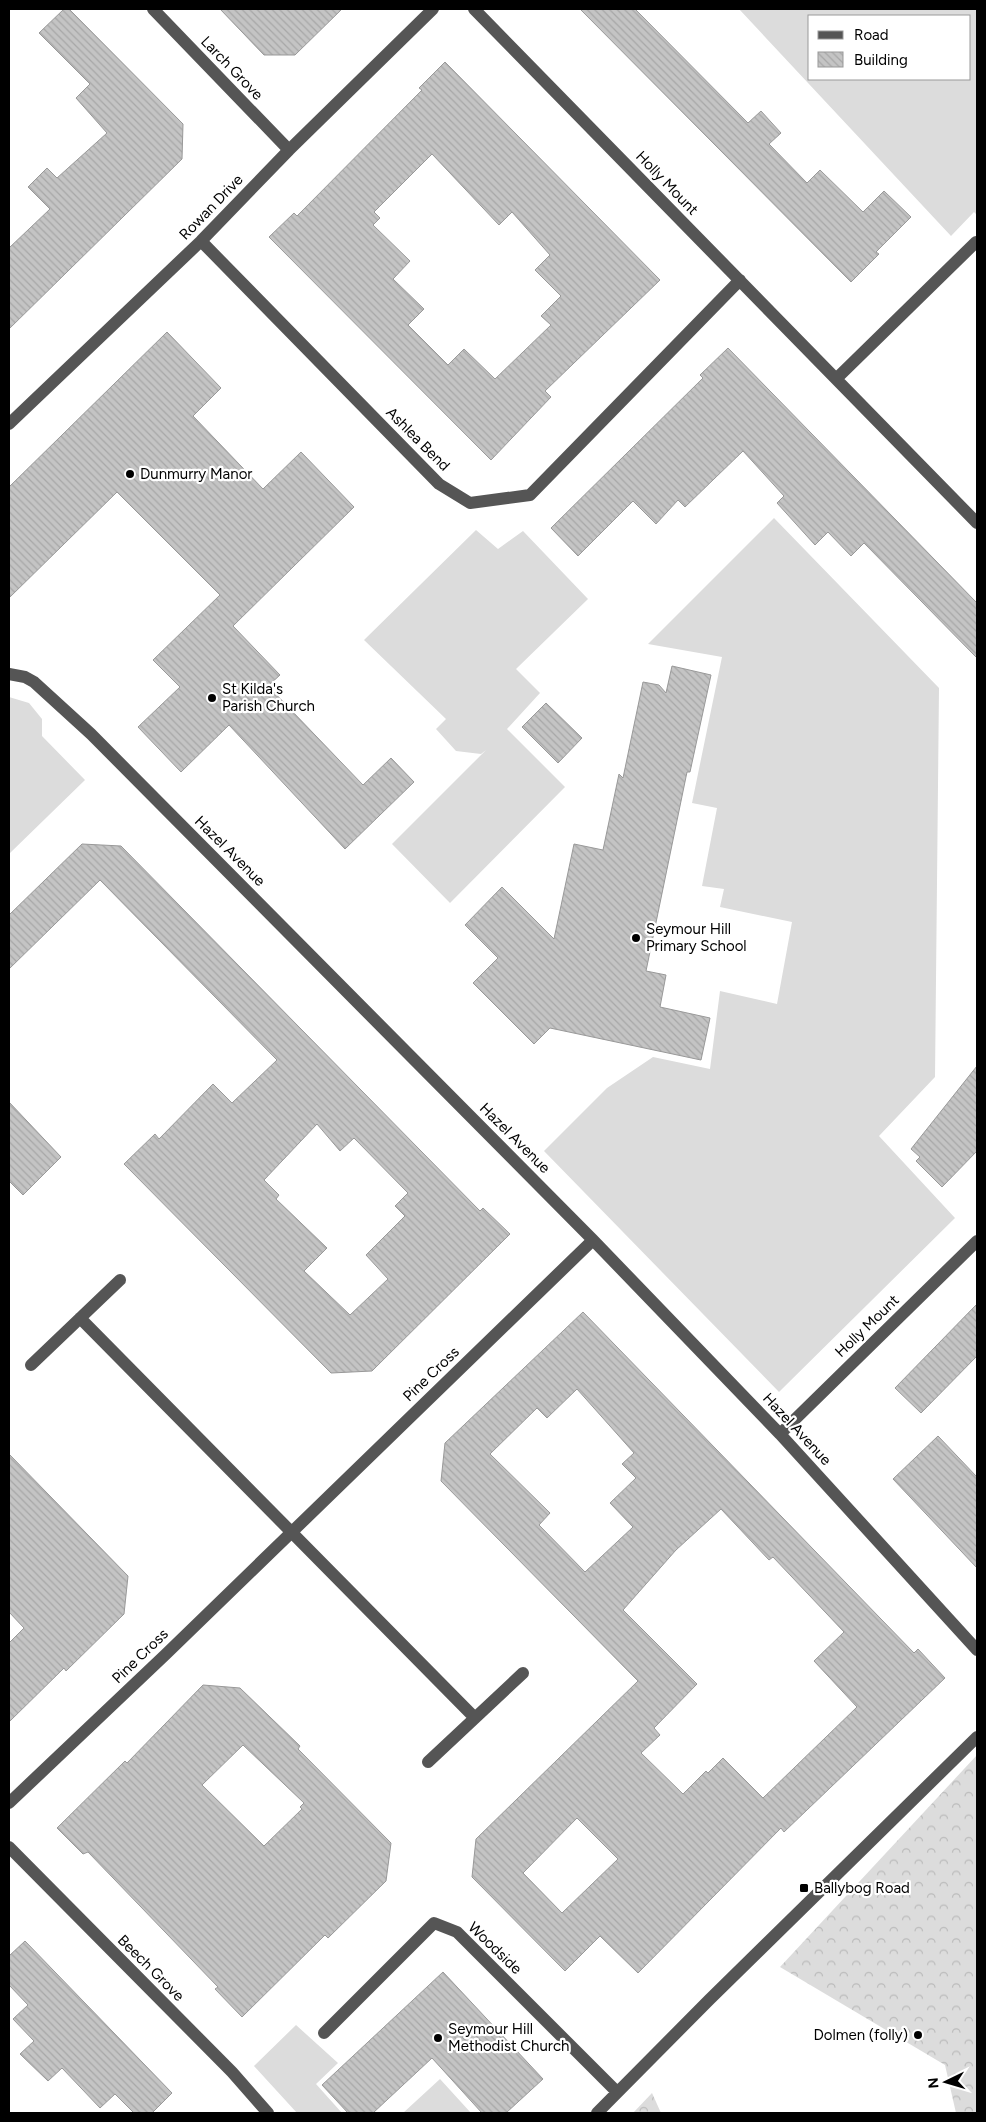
<svg xmlns="http://www.w3.org/2000/svg" width="986" height="2122" font-family="Figtree,sans-serif">
<defs>
<pattern id="forest-crowns" width="20" height="18" patternUnits="userSpaceOnUse" patternTransform="scale(1.25)"><rect width="20" height="18" fill="#dcdcdc"/><path d="M2 6a3 3 0 1 1 6 0M12 15a3 3 0 1 1 6 0" fill="none" stroke="#bbb"/></pattern>
<pattern id="building-back-hatch" width="6" height="6" patternUnits="userSpaceOnUse" patternTransform="scale(1.25)"><rect width="6" height="6" fill="#c4c4c4"/><path d="M-1 5l2 2M0 0l6 6M5-1l2 2" fill="none" stroke="#a7a7a7"/></pattern>
</defs>
<rect width="100%" height="100%" fill="#fff"/>
<path fill="#dcdcdc" fill-rule="evenodd" d="M 739,9 L 977,9 L 977,215 L 974,212 L 951,236 ZM 810,16 L 970,16 L 970,79 L 810,79 Z
M 774,518 L 939,688 L 935,1077 L 879,1136 L 955,1218 L 779,1392 L 544,1151 L 607,1088 L 653,1057 L 710,1069 L 720,991 L 777,1004 L 792,922 L 720,907 L 724,889 L 702,886 L 717,808 L 692,803 L 722,657 L 648,644 Z
M 476,530 L 498,549 L 523,531 L 588,599 L 516,669 L 540,693 L 507,729 L 565,787 L 450,903 L 392,844 L 486,750 L 481,754 L 456,751 L 436,729 L 446,719 L 364,640 Z
M 9,697 L 29,703 L 42,719 L 42,736 L 85,780 L 9,854 Z
M 296,2025 L 338,2063 L 316,2084 L 342,2113 L 297,2113 L 254,2066 Z
M 440,2079 L 471,2113 L 403,2113 Z"/>
<path fill="url(#forest-crowns)" d="M 977,1755 L 977,2113 L 956,2113 L 945,2065 L 780,1967 Z
M 652,2093 L 661,2113 L 633,2113 Z"/>
<path fill="url(#building-back-hatch)" stroke="#999" fill-rule="evenodd" d="M 64,9 L 69,9 L 183,124 L 182,159 L 9,329 L 9,248 L 50,209 L 28,187 L 47,168 L 57,178 L 107,133 L 76,98 L 90,84 L 39,33 Z
M 220,9 L 342,9 L 295,55 L 264,55 Z
M 580,9 L 635,9 L 748,123 L 761,111 L 781,133 L 769,144 L 807,183 L 820,170 L 863,212 L 884,191 L 911,217 L 876,252 L 879,254 L 851,282 Z
M 445,62 L 660,280 L 545,391 L 551,397 L 491,460 L 269,237 L 294,213 L 297,216 L 422,90 L 419,88 ZM 432,154 L 499,225 L 512,212 L 550,255 L 535,270 L 561,296 L 541,316 L 551,325 L 495,379 L 464,349 L 448,365 L 408,325 L 424,309 L 393,279 L 410,261 L 373,225 L 380,218 L 374,212 Z
M 167,332 L 221,388 L 193,416 L 263,489 L 301,452 L 354,507 L 233,626 L 280,675 L 268,686 L 363,785 L 391,758 L 414,782 L 345,849 L 229,725 L 181,772 L 138,727 L 180,687 L 153,660 L 220,595 L 117,492 L 9,598 L 9,487 Z
M 728,348 L 977,603 L 977,658 L 864,543 L 851,556 L 828,532 L 815,545 L 777,503 L 784,496 L 743,451 L 685,507 L 678,500 L 656,524 L 633,501 L 578,556 L 551,528 L 703,378 L 700,375 Z
M 672,666 L 711,675 L 690,772 L 687,772 L 646,971 L 666,975 L 660,1007 L 710,1018 L 701,1060 L 550,1028 L 534,1044 L 473,983 L 498,958 L 465,925 L 502,887 L 554,939 L 574,844 L 603,850 L 619,774 L 623,778 L 643,682 L 659,685 L 666,693 Z
M 546,703 L 582,738 L 558,763 L 522,727 Z
M 82,844 L 121,846 L 480,1211 L 483,1208 L 510,1234 L 372,1371 L 331,1373 L 124,1164 L 155,1134 L 159,1139 L 213,1084 L 232,1103 L 277,1060 L 100,880 L 9,969 L 9,915 ZM 317,1124 L 340,1151 L 354,1138 L 408,1193 L 395,1206 L 405,1216 L 366,1255 L 388,1279 L 350,1315 L 304,1271 L 327,1248 L 276,1199 L 279,1195 L 264,1180 Z
M 977,1066 L 977,1151 L 942,1187 L 916,1161 L 920,1157 L 911,1149 Z
M 9,1102 L 61,1157 L 23,1195 L 9,1181 Z
M 977,1304 L 977,1356 L 921,1413 L 895,1388 Z
M 583,1312 L 914,1653 L 918,1649 L 945,1678 L 784,1832 L 781,1828 L 638,1973 L 600,1936 L 565,1971 L 472,1877 L 476,1839 L 638,1681 L 441,1481 L 445,1443 ZM 577,1389 L 634,1453 L 622,1464 L 636,1478 L 610,1503 L 633,1527 L 585,1572 L 539,1525 L 550,1513 L 490,1454 L 537,1408 L 547,1418 ZM 721,1509 L 769,1560 L 773,1557 L 844,1632 L 814,1661 L 857,1707 L 763,1798 L 723,1758 L 708,1773 L 706,1771 L 683,1794 L 641,1753 L 660,1735 L 654,1728 L 697,1684 L 623,1610 L 676,1550 ZM 577,1818 L 618,1859 L 562,1913 L 523,1873 Z
M 938,1436 L 977,1477 L 977,1568 L 893,1479 Z
M 9,1454 L 128,1576 L 124,1614 L 66,1671 L 64,1668 L 9,1722 L 9,1643 L 24,1628 L 9,1612 Z
M 203,1685 L 240,1688 L 300,1746 L 298,1749 L 391,1843 L 386,1881 L 328,1938 L 325,1935 L 242,2017 L 215,1989 L 218,1987 L 88,1852 L 83,1854 L 57,1828 L 125,1761 L 127,1763 ZM 243,1745 L 304,1803 L 300,1807 L 302,1809 L 264,1846 L 202,1785 Z
M 25,1941 L 172,2093 L 152,2113 L 134,2113 L 115,2094 L 100,2108 L 62,2068 L 48,2081 L 20,2054 L 34,2041 L 13,2019 L 28,2005 L 9,1985 L 9,1956 Z
M 443,1972 L 543,2079 L 506,2113 L 482,2113 L 432,2058 L 373,2113 L 348,2113 L 322,2085 Z"/>
<g fill="none" stroke-linecap="round" stroke-linejoin="round">
<path stroke="#555" stroke-width="12" d="M 153,9 L 289,150
M 474,9 L 977,523
M 201,241 L 439,484 L 470,503 L 530,495 L 740,280
M 836,379 L 976,242
M 9,424 L 201,241 L 289,150 L 433,9
M 9,674 L 25,677 L 34,682 L 91,734 L 593,1240 L 780,1434 L 977,1650
M 80,1318 L 475,1718
M 31,1365 L 120,1280
M 780,1434 L 977,1241
M 428,1762 L 523,1673
M 9,1803 L 165,1655 L 593,1240
M 9,1847 L 232,2072 L 268,2113
M 324,2033 L 434,1923 L 457,1932 L 617,2092
M 597,2113 L 709,2000 L 977,1737"/>
</g>
<g fill="#000" stroke="#fff" stroke-width="2">
<circle cx="130" cy="474" r="5"/>
<circle cx="212" cy="698" r="5"/>
<circle cx="636" cy="938" r="5"/>
<rect x="799" y="1883" width="10" height="10" rx="2.5"/>
<circle cx="918" cy="2035" r="5"/>
<circle cx="438" cy="2038" r="5"/>
</g>
<g text-anchor="middle" dominant-baseline="central" stroke-width="4.5" stroke-linejoin="round" paint-order="stroke">
<g font-size="15" fill="#000" stroke="#fff">
<text transform="translate(232 68) rotate(46)">Larch Grove</text>
<text transform="translate(667 183) rotate(46)">Holly Mount</text>
<text transform="translate(211 207) rotate(-46)">Rowan Drive</text>
<text transform="translate(418 439) rotate(45)">Ashlea Bend</text>
<text transform="translate(230 851) rotate(45)">Hazel Avenue</text>
<text transform="translate(515 1138) rotate(45)">Hazel Avenue</text>
<text transform="translate(867 1326) rotate(-44)">Holly Mount</text>
<text transform="translate(431 1374) rotate(-44)">Pine Cross</text>
<text transform="translate(797 1429) rotate(47)">Hazel Avenue</text>
<text transform="translate(140 1656) rotate(-44)">Pine Cross</text>
<text transform="translate(495 1948) rotate(44)">Woodside</text>
<text transform="translate(151 1968) rotate(45)">Beech Grove</text>
</g>
<g font-size="15" fill="#000" stroke="#fff" text-anchor="start">
<text x="140" y="474">Dunmurry Manor</text>
<text x="222" y="689">St Kilda's<tspan x="222" dy="17">Parish Church</tspan></text>
<text x="646" y="929">Seymour Hill<tspan x="646" dy="17">Primary School</tspan></text>
<text x="814" y="1888">Ballybog Road</text>
<text x="448" y="2029">Seymour Hill<tspan x="448" dy="17">Methodist Church</tspan></text>
<text x="908" y="2035" text-anchor="end">Dolmen (folly)</text>
</g>
</g>
<rect width="986" height="2122" fill="none" stroke="#000000" stroke-width="20"/>
<rect x="808" y="15" width="162" height="65" fill="#ffffff" stroke="#999999"/>
<rect x="818" y="31" width="25" height="8" fill="#555555" stroke="#999999"/>
<text x="854" y="40" font-size="15" fill="#000000">Road</text>
<rect x="818" y="52" width="25" height="15" fill="url(#building-back-hatch)" stroke="#999999"/>
<text x="854" y="65" font-size="15" fill="#000000">Building</text>
<g transform="translate(946 2082) rotate(265)" stroke="#ffffff" stroke-width="4" paint-order="stroke">
<path d="M0-4L9 19L0 12L-9 19Z" fill="#000000"/>
<text y="-8" font-size="14" font-weight="bold" text-anchor="middle" fill="#000000">N</text>
</g>
</svg>
